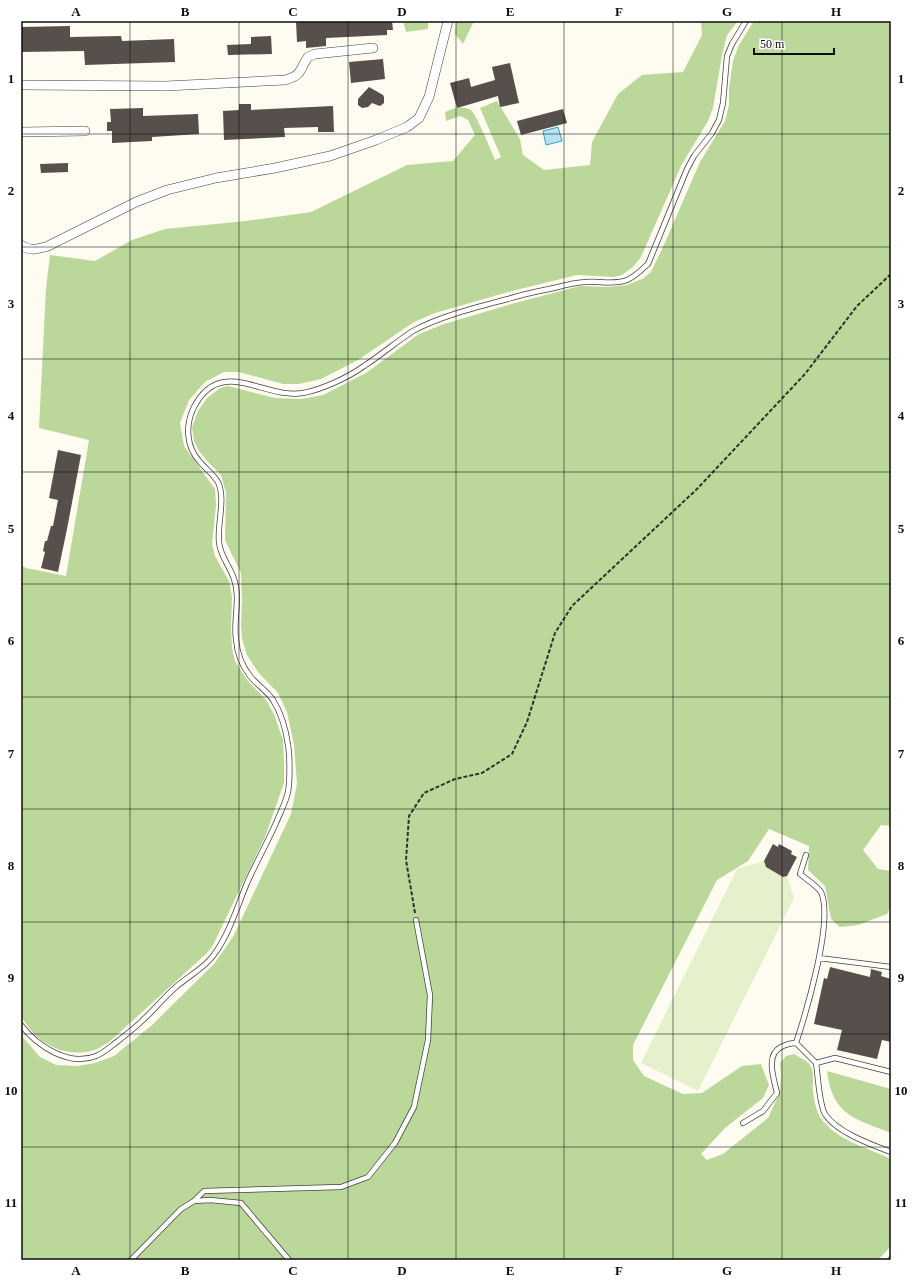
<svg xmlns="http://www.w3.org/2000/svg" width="912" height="1281" font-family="'Times New Roman',serif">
<rect width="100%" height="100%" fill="#fefbf0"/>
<path fill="#bbd89a" d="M 403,21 L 428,21 L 428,29 L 406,32 Z
M 456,21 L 474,21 L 463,44 L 455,34 Z
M 701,21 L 738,21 L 727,35 L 722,55 L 713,108 L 708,121 L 681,166 L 641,257 L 633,267 L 622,275 L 614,277 L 577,275 L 512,291 L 435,313 L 414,322 L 358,360 L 321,379 L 299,384 L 283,384 L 239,372 L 224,372 L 205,382 L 189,400 L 180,423 L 184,446 L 215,489 L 216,505 L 212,544 L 215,556 L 229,581 L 232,597 L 231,627 L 232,648 L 235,661 L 247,680 L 266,700 L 274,714 L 283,740 L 284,762 L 284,783 L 265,837 L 213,945 L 207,953 L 108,1043 C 103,1045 99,1049 94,1050 C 73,1057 49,1049 34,1034 C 29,1029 25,1022 21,1017 L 21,565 L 26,568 L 66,576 L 89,440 L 39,428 L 46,288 L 50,255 L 95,261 L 132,240 L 165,229 L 246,221 L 311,212 L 407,165 L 453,161 L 475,135 L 468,120 L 460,116 L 446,121 L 445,112 C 454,108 464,105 472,111 C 476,115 492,152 495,160 L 501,157 L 480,108 L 497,101 L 520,139 L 523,155 L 544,170 L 590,165 L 592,142 L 618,94 L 642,75 L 683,72 L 702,35 Z
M 754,21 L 891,21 L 891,826 L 881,825 L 863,850 L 878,869 L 891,871 L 891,906 L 887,914 L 858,925 L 840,927 L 831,919 L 825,886 L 808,870 L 809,846 L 769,829 L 748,861 L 717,880 L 633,1045 L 633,1060 L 644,1076 L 683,1094 L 702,1093 L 742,1066 L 761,1064 L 769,1085 L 763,1098 L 725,1128 L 701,1154 L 707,1160 L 723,1154 L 768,1118 L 780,1092 L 781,1074 L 780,1063 L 786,1056 L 794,1054 C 798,1057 804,1059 807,1062 C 816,1069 812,1082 813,1091 C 814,1100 816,1110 820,1117 C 835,1140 868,1148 891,1159 L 891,1246 L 878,1260 L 21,1260 L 21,1035 L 40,1057 L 56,1065 L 77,1066 L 95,1063 L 114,1056 L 151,1026 L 214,964 L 233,937 L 291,814 L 297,784 L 294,745 L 287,712 L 278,693 L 258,672 L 247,655 L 242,639 L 241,625 L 242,603 L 241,573 L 225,540 L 226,493 L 221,475 L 208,462 L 199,451 L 194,441 L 192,427 L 198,411 L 207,398 L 220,388 L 228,386 L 275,398 L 301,399 L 323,395 L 366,373 L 419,334 L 444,324 L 515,303 L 580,286 L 607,287 L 627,285 L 642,279 L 651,272 L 663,247 L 700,162 L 725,121 L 729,105 L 729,88 L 733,61 L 739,45 Z
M 827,1071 L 891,1089 L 891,1133 C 855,1119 832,1115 827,1071 Z"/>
<path fill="#e6f0cc" d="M 764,861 L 766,867 L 783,877 L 787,876 L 794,898 L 698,1091 L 641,1063 L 737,869 Z"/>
<path fill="#b6e2f4" stroke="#3f9cc9" d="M 558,127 L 562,141 L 546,145 L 543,131 Z"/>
<path fill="#574f4b" d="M 296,21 L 392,21 L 393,30 L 387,30 L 387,35 L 326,38 L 326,46 L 306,48 L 306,41 L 297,42 Z
M 70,26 L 70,37 L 121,36 L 122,41 L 174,39 L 175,62 L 85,65 L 84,51 L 21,52 L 21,27 Z
M 271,36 L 272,54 L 228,55 L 227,45 L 251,44 L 251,37 Z
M 383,59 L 385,79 L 351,83 L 349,62 Z
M 510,63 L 519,103 L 500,107 L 498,96 L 457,108 L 450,83 L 469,78 L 471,87 L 495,80 L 492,67 Z
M 369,87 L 383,95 L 384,97 L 384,103 L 380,106 L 372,103 L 368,107 L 362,108 L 358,105 L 358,99 Z
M 239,104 L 251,104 L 251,110 L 333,106 L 334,132 L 318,132 L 318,127 L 284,128 L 285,137 L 224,140 L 223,111 L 239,110 Z
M 143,108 L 143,116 L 198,114 L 199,134 L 152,137 L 152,141 L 112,143 L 112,131 L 107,131 L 107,122 L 111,122 L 110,109 Z
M 563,109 L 567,123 L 521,135 L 517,121 Z
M 68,163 L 68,172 L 41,173 L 40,164 Z
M 58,450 L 81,455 L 67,529 L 58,572 L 41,568 L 45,552 L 43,551 L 45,541 L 47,541 L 51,526 L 53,526 L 58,500 L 49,498 Z
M 773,844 L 778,847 L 779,844 L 792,851 L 791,854 L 797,857 L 787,876 L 783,877 L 766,867 L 764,861 Z
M 830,967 L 870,977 L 871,969 L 882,972 L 881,976 L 891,979 L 891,1042 L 882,1040 L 877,1059 L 837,1050 L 842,1030 L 814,1024 L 824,978 L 827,979 Z"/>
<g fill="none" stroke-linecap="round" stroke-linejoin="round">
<defs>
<path id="service" d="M 806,855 L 800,874 C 805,878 818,887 821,892 C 834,920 806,1013 796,1043 L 816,1063 L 835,1058 L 891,1072
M 819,958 L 891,967
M 21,1025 C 37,1046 69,1067 96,1056 C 104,1053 111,1046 118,1041 C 127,1034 136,1027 144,1019 C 155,1009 165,996 177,986 C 189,976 204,968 213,956 C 229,935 237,907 247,883 C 256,863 267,843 276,823 C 280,813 286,802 288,792 C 290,781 290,756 288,745 C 286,730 281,713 273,700 C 267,691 257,685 250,676 C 242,666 237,652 236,639 C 233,620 241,598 234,579 C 230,566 220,556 219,542 C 217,524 226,499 218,482 C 214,475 206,469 200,462 C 186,447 185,425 194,407 C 221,355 264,400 303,393 C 321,390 349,377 364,366 C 381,355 396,342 413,331 C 440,316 478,307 508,299 C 523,294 539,291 554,288 C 565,285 576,282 587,282 C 601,281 614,285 627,280 C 636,276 641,270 648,264 L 687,169 L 694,156 L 712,133 L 719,120 L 723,103 L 727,56 L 732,44 L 746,21
M 816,1063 C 818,1075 819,1104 825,1114 C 836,1132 872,1145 891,1152
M 743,1123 L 763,1111 L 777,1093 C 774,1079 765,1055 781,1047 C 787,1044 790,1043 796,1043
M 194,1201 L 210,1200 L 241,1203 L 289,1260
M 131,1260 L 181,1209 L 194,1201 L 204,1191 L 341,1187 L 368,1177 L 395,1143 L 414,1107 L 428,1040 L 430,995 L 416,920
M 890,1260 L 891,1259"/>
<path id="minor" d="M 21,85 L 166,86 L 285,80 C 303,75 299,70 308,57 L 315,54 L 373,48
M 21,132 L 85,131
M 21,245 C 31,252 37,249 48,246 L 136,202 L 167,190 L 216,178 L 275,168 L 330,156 L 376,140 L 407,127 L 419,118 L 429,97 L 448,21"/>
</defs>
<use href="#service" stroke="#414141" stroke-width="6"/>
<use href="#minor" stroke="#414141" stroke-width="10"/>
<path stroke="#303030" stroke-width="2" stroke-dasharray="4 2" stroke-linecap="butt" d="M 415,913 L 406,860 L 409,816 L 424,793 L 455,779 L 482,773 L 512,754 L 527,722 L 555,633 L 572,606 L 697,489 L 805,374 L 857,306 L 891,274"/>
<use href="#service" stroke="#fff" stroke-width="4.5"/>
<use href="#minor" stroke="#fff" stroke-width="9"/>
</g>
<path fill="none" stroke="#0e0e0e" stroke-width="1" stroke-opacity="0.55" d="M 130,21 L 130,1260M 239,21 L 239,1260M 348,21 L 348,1260M 456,21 L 456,1260M 564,21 L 564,1260M 673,21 L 673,1260M 782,21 L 782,1260M 21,134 L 891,134M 21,247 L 891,247M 21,359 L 891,359M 21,472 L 891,472M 21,584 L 891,584M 21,697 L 891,697M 21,809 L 891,809M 21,922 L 891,922M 21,1034 L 891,1034M 21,1147 L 891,1147"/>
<rect width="912" height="1281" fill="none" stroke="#ffffff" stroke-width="44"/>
<path d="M754 48v6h80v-6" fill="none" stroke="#0e0e0e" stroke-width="2"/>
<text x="760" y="48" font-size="12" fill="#0e0e0e" stroke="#ffffff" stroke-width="3" paint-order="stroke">50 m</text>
<rect x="22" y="22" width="868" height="1237" fill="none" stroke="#0e0e0e" stroke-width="1.5"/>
<g font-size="13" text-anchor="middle" font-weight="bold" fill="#0e0e0e">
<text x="76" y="16">A</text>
<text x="185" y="16">B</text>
<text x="293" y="16">C</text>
<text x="402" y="16">D</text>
<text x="510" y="16">E</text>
<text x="619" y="16">F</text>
<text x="727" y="16">G</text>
<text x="836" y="16">H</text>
<text x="11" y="83">1</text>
<text x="901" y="83">1</text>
<text x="11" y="195">2</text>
<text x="901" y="195">2</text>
<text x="11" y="308">3</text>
<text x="901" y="308">3</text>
<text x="11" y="420">4</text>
<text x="901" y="420">4</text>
<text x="11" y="533">5</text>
<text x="901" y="533">5</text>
<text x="11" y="645">6</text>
<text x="901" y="645">6</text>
<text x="11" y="758">7</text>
<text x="901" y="758">7</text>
<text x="11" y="870">8</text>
<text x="901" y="870">8</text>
<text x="11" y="982">9</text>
<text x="901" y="982">9</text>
<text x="11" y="1095">10</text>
<text x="901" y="1095">10</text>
<text x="11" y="1207">11</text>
<text x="901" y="1207">11</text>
<text x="76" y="1275">A</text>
<text x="185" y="1275">B</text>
<text x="293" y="1275">C</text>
<text x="402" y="1275">D</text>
<text x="510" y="1275">E</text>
<text x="619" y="1275">F</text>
<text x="727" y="1275">G</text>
<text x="836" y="1275">H</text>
</g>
</svg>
